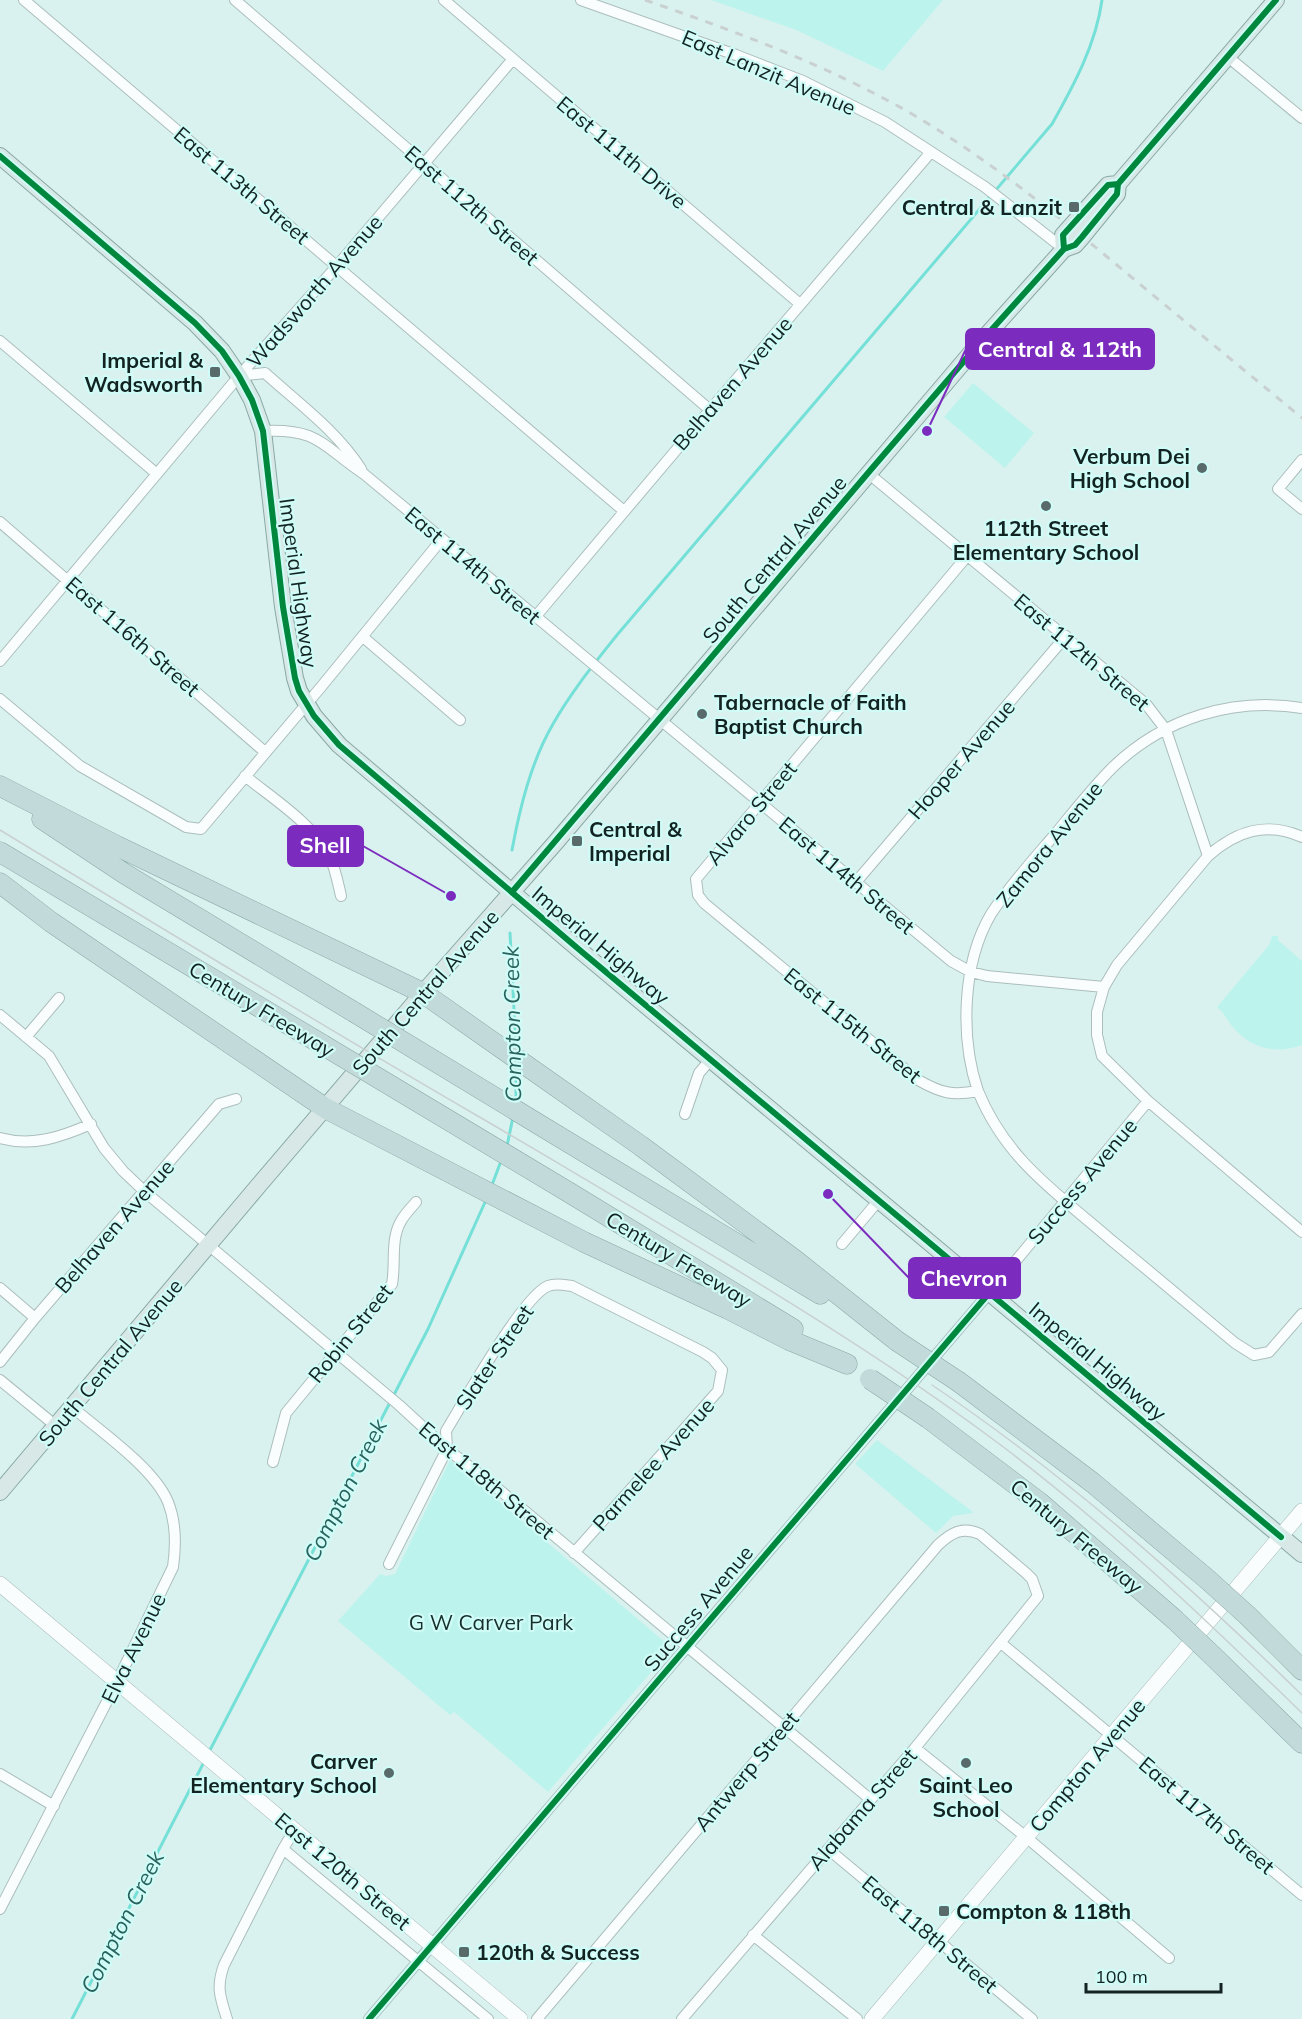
<svg xmlns="http://www.w3.org/2000/svg" width="1302" height="2019" font-family="Mulish,sans-serif">
<rect width="100%" height="100%" fill="#daf2ef"/>
<path fill="#bdf3ed" d="M 711,0 L 943,0 L 883,71 L 796,30 Z
M 973,383 L 1034,433 L 1005,468 L 944,417 Z
M 1272,936 L 1278,936 L 1278,940 L 1302,961 L 1302,1045 C 1276,1055 1249,1048 1232,1026 C 1226,1019 1224,1012 1217,1007 L 1269,945 Z
M 877,1440 L 973,1512 L 973,1513 L 953,1516 L 936,1533 L 855,1464 Z
M 450,1460 L 672,1648 L 548,1792 L 454,1712 L 450,1715 L 338,1621 L 380,1574 L 386,1576 L 395,1574 Z"/>
<g fill="none" stroke-linecap="round" stroke-linejoin="round">
<path stroke="#74e0d7" stroke-width="3" d="M 512,850 C 520,807 531,762 553,724 C 571,692 594,664 617,635 L 1052,124 C 1074,85 1096,44 1102,0
M 510,933 L 516,1048
M 516,1102 L 516,1067
M 507,1146 L 513,1117
M 492,1185 L 501,1161
M 209,1752 L 428,1329 L 486,1200
M 72,2019 L 205,1760"/>
<defs>
<path id="street" d="M 24,0 L 624,511
M 235,0 L 710,410
M 444,0 L 800,304
M 581,0 L 736,55 L 803,81 L 885,122 L 985,187 L 1064,249
M 1228,57 L 1302,118
M 0,341 L 157,474
M 239,376 L 265,373 C 298,403 337,431 361,469
M 263,431 C 319,428 322,446 364,474 L 951,961 L 971,972 L 987,976 L 1104,987 L 1097,1012 L 1097,1035 L 1102,1056 L 1148,1101 L 1302,1232
M 1302,460 L 1278,489 L 1302,509
M 868,473 L 1146,704 L 1166,730 L 1208,856 C 1236,831 1266,821 1302,837
M 0,522 L 265,752
M 968,555 L 696,879 L 698,895 L 704,903 L 918,1080 C 941,1093 952,1096 978,1091 C 1006,1160 1057,1193 1111,1240 C 1153,1274 1194,1309 1235,1343 L 1254,1355 L 1269,1352 L 1302,1314
M 536,616 L 710,410 L 931,152
M 363,637 L 460,720
M 0,661 L 239,376 L 337,266 L 513,59
M 0,699 L 80,766 L 186,827 L 201,829 L 321,687 L 442,539
M 245,776 C 272,798 313,824 329,855 C 335,867 338,883 341,896
M 856,882 L 1066,636
M 1104,987 L 1117,965 L 1208,856
M 0,1015 L 49,1056 L 104,1148 L 123,1171 L 144,1191 L 399,1405 L 447,1449 L 502,1492 L 870,1799
M 26,1037 L 59,998
M 978,1091 C 960,1038 962,963 991,914 C 1010,885 1034,859 1057,832 C 1075,810 1093,787 1113,767 C 1164,718 1233,697 1302,708
M 685,1114 L 699,1073 L 711,1059
M 0,1138 C 33,1147 61,1137 91,1124
M 842,1244 L 879,1200
M 0,1288 L 35,1318
M 0,1362 L 35,1318 L 219,1104 L 236,1099
M 0,1380 L 56,1426
M 273,1462 L 286,1413 L 392,1284 C 396,1263 390,1240 401,1221 C 405,1214 411,1208 416,1202
M 389,1564 L 447,1449 L 446,1431 C 463,1403 523,1296 548,1286 C 556,1283 564,1285 572,1286 L 703,1352 L 712,1358 L 722,1370 L 718,1391 L 574,1553
M 1001,1643 L 1302,1895
M 915,1748 L 1026,1837 L 1169,1958
M 0,1774 L 54,1806
M 283,1849 L 488,2019
M 828,1849 L 1032,2019
M 0,1909 L 117,1682 L 173,1567 C 176,1546 176,1522 168,1502 C 154,1468 100,1431 72,1407
M 753,1935 L 857,2019
M 227,2019 C 220,1997 216,1987 224,1965 L 283,1849 L 295,1829
M 369,2019 L 990,1292 L 1148,1101
M 537,2019 L 938,1545 C 951,1533 962,1526 980,1534 L 1026,1573 L 1032,1579 L 1038,1596 L 915,1748 L 682,2019"/>
<path id="secondary" d="M 0,1584 L 520,2019
M 872,2019 L 1302,1511"/>
<path id="primary" d="M 0,156 L 195,323 L 222,351 L 239,376 L 252,400 L 263,431 L 283,607 L 295,678 L 299,691 L 314,716 L 339,745 L 582,952 L 1302,1554
M 1064,249 L 1063,235 L 1108,185 L 1118,184
M 0,1492 L 259,1185 L 423,993 L 556,842 L 977,346 L 1064,249 L 1075,245 L 1082,237 L 1117,194 L 1118,184 L 1276,0"/>
<path id="highway" d="M 0,786 L 117,846 L 423,993 L 641,1146 L 795,1260 L 897,1341
M 42,819 L 125,874 L 354,1012
M 0,852 L 323,1045
M 0,883 L 51,922 L 325,1108 L 584,1242 L 728,1309 L 789,1340 L 847,1364
M 558,1136 L 820,1294
M 570,1193 L 793,1329
M 959,1382 L 1093,1483 L 1207,1579
M 928,1418 L 1039,1502 L 1174,1619
M 1248,1616 L 1302,1670
M 1213,1656 L 1302,1743"/>
</defs>
<use href="#street" stroke="#abbebc" stroke-width="12"/>
<use href="#secondary" stroke="#abbebc" stroke-width="16"/>
<use href="#primary" stroke="#88a9a6" stroke-width="18"/>
<use href="#highway" stroke="#88a9a6" stroke-width="21"/>
<use href="#street" stroke="#f9fdfd" stroke-width="10"/>
<use href="#secondary" stroke="#f9fdfd" stroke-width="15"/>
<use href="#primary" stroke="#d8e8e6" stroke-width="16"/>
<use href="#highway" stroke="#c2dad9" stroke-width="20"/>
<path stroke="#c9d0d0" stroke-width="1.5" d="M 0,830 C 158,926 316,1022 476,1115 C 559,1163 640,1212 722,1261 C 815,1317 907,1375 994,1440 C 1104,1522 1203,1617 1302,1713
M 932,1385 C 1066,1475 1186,1582 1302,1695"/>
<path stroke="#c9d0d0" stroke-width="3" stroke-dasharray="8 8" stroke-linecap="butt" d="M 645,0 C 737,32 827,65 912,114 C 988,159 1056,214 1124,271 C 1183,320 1243,369 1302,418"/>
<defs>
<path id="highway-bridge" d="M 354,1012 L 558,1136
M 323,1045 L 570,1193
M 897,1341 L 959,1382
M 870,1379 L 928,1418
M 1207,1579 L 1248,1616
M 1174,1619 L 1213,1656"/>
</defs>
<use href="#highway-bridge" stroke="#88a9a6" stroke-width="21" stroke-linecap="butt"/>
<use href="#highway-bridge" stroke="#c2dad9" stroke-width="20"/>
<defs>
<path id="cycleway" d="M 0,156 L 195,323 L 222,351 L 239,376 L 252,400 L 263,431 L 283,607 L 295,678 L 299,691 L 314,716 L 339,745 L 582,952 L 1281,1537
M 1064,249 L 1063,235 L 1108,185 L 1118,184
M 512,892 L 868,473 L 977,346 L 1064,249 L 1075,245 L 1082,237 L 1117,194 L 1118,184 L 1276,0
M 369,2019 L 990,1292"/>
</defs>
<use href="#cycleway" stroke="#cffcf7" stroke-width="10"/>
<use href="#cycleway" stroke="#00873e" stroke-width="6"/>
</g>
<g fill="#586b6a" stroke="#cffcf7" stroke-width="2">
<rect x="1068" y="201" width="12" height="12" rx="3"/>
<rect x="209" y="366" width="12" height="12" rx="3"/>
<circle cx="1202" cy="468" r="6"/>
<circle cx="1046" cy="506" r="6"/>
<circle cx="702" cy="714" r="6"/>
<rect x="571" y="835" width="12" height="12" rx="3"/>
<circle cx="966" cy="1763" r="6"/>
<circle cx="389" cy="1773" r="6"/>
<rect x="938" y="1905" width="12" height="12" rx="3"/>
<rect x="458" y="1946" width="12" height="12" rx="3"/>
</g>
<g text-anchor="middle" dominant-baseline="central" stroke-width="4.5" stroke-linejoin="round" paint-order="stroke">
<g font-size="21" fill="#122322" stroke="#cffcf7">
<text transform="translate(769 72) rotate(23)">East Lanzit Avenue</text>
<text transform="translate(622 152) rotate(40)">East 111th Drive</text>
<text transform="translate(242 185) rotate(40)">East 113th Street</text>
<text transform="translate(472 205) rotate(41)">East 112th Street</text>
<text transform="translate(314 291) rotate(-49)">Wadsworth Avenue</text>
<text transform="translate(732 383) rotate(-49)">Belhaven Avenue</text>
<text transform="translate(774 559) rotate(-50)">South Central Avenue</text>
<text transform="translate(473 565) rotate(40)">East 114th Street</text>
<text transform="translate(299 583) rotate(82)">Imperial Highway</text>
<text transform="translate(133 636) rotate(41)">East 116th Street</text>
<text transform="translate(1082 652) rotate(40)">East 112th Street</text>
<text transform="translate(961 759) rotate(-49)">Hooper Avenue</text>
<text transform="translate(751 813) rotate(-50)">Alvaro Street</text>
<text transform="translate(1049 844) rotate(-51)">Zamora Avenue</text>
<text transform="translate(847 875) rotate(40)">East 114th Street</text>
<text transform="translate(601 945) rotate(40)">Imperial Highway</text>
<text transform="translate(425 992) rotate(-49)">South Central Avenue</text>
<text transform="translate(262 1009) rotate(31)">Century Freeway</text>
<text transform="translate(853 1025) rotate(39)">East 115th Street</text>
<text transform="translate(1082 1181) rotate(-50)">Success Avenue</text>
<text transform="translate(114 1226) rotate(-49)">Belhaven Avenue</text>
<text transform="translate(679 1259) rotate(31)">Century Freeway</text>
<text transform="translate(350 1333) rotate(-51)">Robin Street</text>
<text transform="translate(494 1357) rotate(-56)">Slater Street</text>
<text transform="translate(1098 1361) rotate(40)">Imperial Highway</text>
<text transform="translate(110 1362) rotate(-50)">South Central Avenue</text>
<text transform="translate(653 1464) rotate(-48)">Parmelee Avenue</text>
<text transform="translate(487 1480) rotate(40)">East 118th Street</text>
<text transform="translate(1077 1536) rotate(40)">Century Freeway</text>
<text transform="translate(698 1608) rotate(-50)">Success Avenue</text>
<text transform="translate(133 1648) rotate(-64)">Elva Avenue</text>
<text transform="translate(1087 1765) rotate(-50)">Compton Avenue</text>
<text transform="translate(746 1771) rotate(-50)">Antwerp Street</text>
<text transform="translate(862 1809) rotate(-49)">Alabama Street</text>
<text transform="translate(1207 1815) rotate(40)">East 117th Street</text>
<text transform="translate(343 1871) rotate(40)">East 120th Street</text>
<text transform="translate(930 1934) rotate(40)">East 118th Street</text>
</g>
<g font-size="21" font-weight="bold" fill="#122322" stroke="#cffcf7" text-anchor="end">
<text x="1062" y="207">Central &amp; Lanzit</text>
<text x="203" y="360">Imperial &amp;<tspan x="203" dy="24">Wadsworth</tspan></text>
<text x="1190" y="456">Verbum Dei<tspan x="1190" dy="24">High School</tspan></text>
<text x="1046" y="528" text-anchor="middle">112th Street<tspan x="1046" dy="24">Elementary School</tspan></text>
<text x="714" y="702" text-anchor="start">Tabernacle of Faith<tspan x="714" dy="24">Baptist Church</tspan></text>
<text x="589" y="829" text-anchor="start">Central &amp;<tspan x="589" dy="24">Imperial</tspan></text>
<text x="377" y="1761">Carver<tspan x="377" dy="24">Elementary School</tspan></text>
<text x="966" y="1785" text-anchor="middle">Saint Leo<tspan x="966" dy="24">School</tspan></text>
<text x="956" y="1911" text-anchor="start">Compton &amp; 118th</text>
<text x="476" y="1952" text-anchor="start">120th &amp; Success</text>
</g>
<g font-size="21" fill="#162e2c" stroke="#cffcf7">
<text x="491" y="1622">G W Carver Park</text>
</g>
<g font-size="22" font-style="italic" fill="#28625d" stroke="#cffcf7">
<text transform="translate(512 1024) rotate(-91)">Compton Creek</text>
<text transform="translate(345 1490) rotate(-63)">Compton Creek</text>
<text transform="translate(122 1922) rotate(-63)">Compton Creek</text>
</g>
</g>
<path fill="none" stroke="#7b2cbf" stroke-width="2" d="M927 431L966 349M451 896L363 846M828 1194L909 1278"/>
<g fill="#7b2cbf" stroke="#cffcf7" stroke-width="2">
<circle cx="927" cy="431" r="6"/>
<circle cx="451" cy="896" r="6"/>
<circle cx="828" cy="1194" r="6"/>
</g>
<g fill="#7b2cbf" stroke="#7b2cbf" stroke-width="2">
<rect x="966" y="329" width="188" height="40" rx="6"/>
<rect x="288" y="826" width="75" height="40" rx="6"/>
<rect x="909" y="1258" width="111" height="40" rx="6"/>
</g>
<g font-size="22" text-anchor="middle" font-weight="bold" fill="#fff">
<text x="1060" y="357">Central &amp; 112th</text>
<text x="325" y="853">Shell</text>
<text x="964" y="1286">Chevron</text>
</g>
<path d="M1086 1983v9h135v-9" fill="none" stroke="#122322" stroke-width="3"/>
<text x="1095" y="1983" font-size="18" fill="#122322" stroke="#cffcf7" stroke-width="4.5" paint-order="stroke">100 m</text>
</svg>
